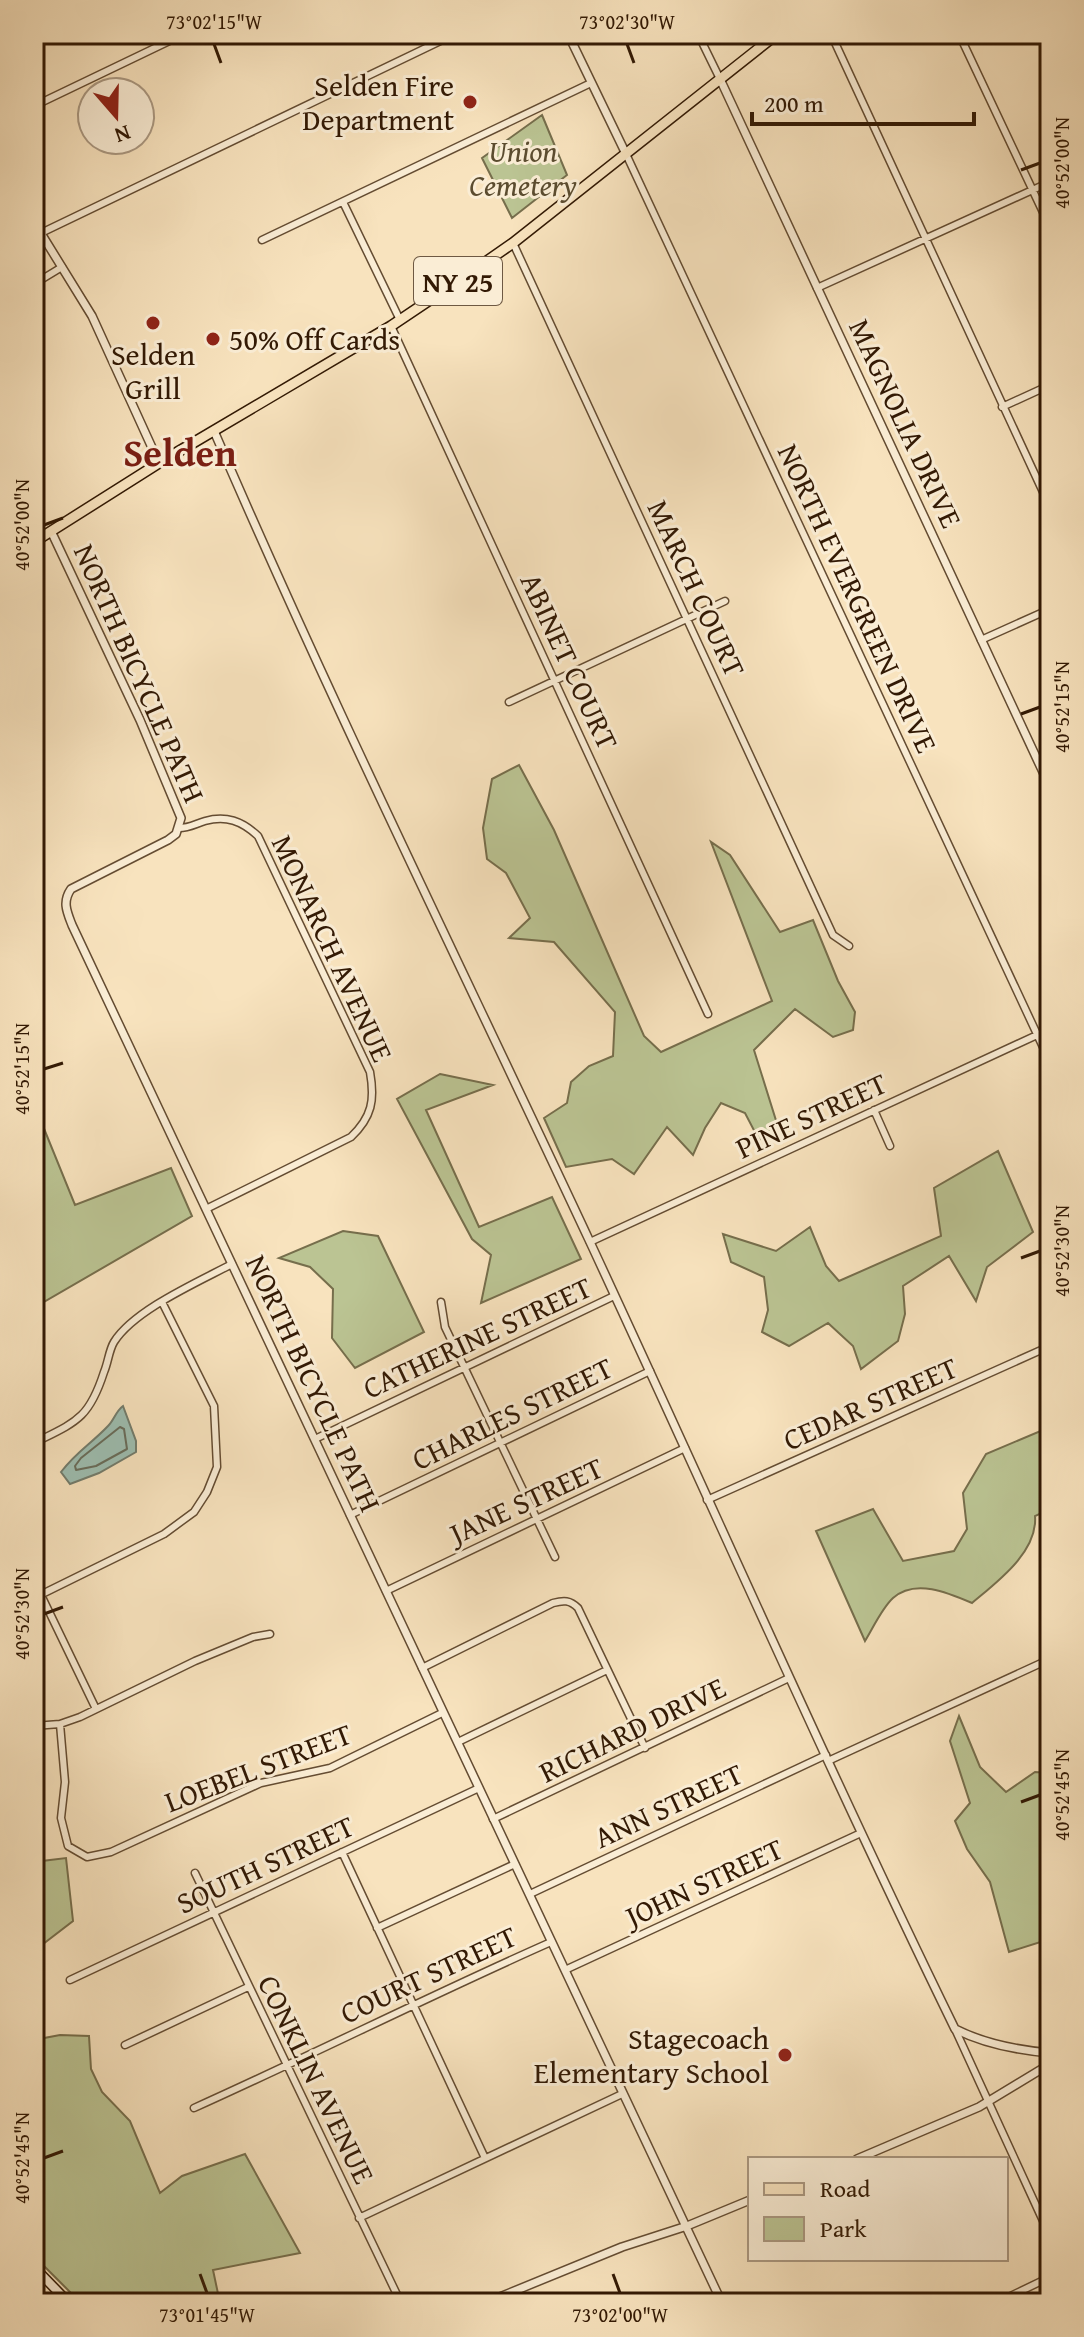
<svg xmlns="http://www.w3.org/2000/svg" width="1084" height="2337" font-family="'Gentium Book Plus',serif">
<rect width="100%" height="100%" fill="#f8e3be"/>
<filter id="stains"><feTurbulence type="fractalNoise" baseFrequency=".0025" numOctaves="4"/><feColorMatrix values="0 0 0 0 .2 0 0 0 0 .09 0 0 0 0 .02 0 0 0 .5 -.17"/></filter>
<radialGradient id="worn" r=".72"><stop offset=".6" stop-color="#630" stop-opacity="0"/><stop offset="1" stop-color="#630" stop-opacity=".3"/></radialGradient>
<path fill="#bbc493" stroke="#766e4c" stroke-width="2" d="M 542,115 L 567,175 L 512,218 L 482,158 Z
M 519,765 L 554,830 L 644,1036 L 661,1052 L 772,1001 L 711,842 L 730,855 L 780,932 L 813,920 L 838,981 L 855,1012 L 853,1030 L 833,1037 L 795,1009 L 754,1050 L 779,1130 L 759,1140 L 745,1113 L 721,1103 L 705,1128 L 693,1155 L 667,1127 L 634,1174 L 612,1159 L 566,1167 L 544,1118 L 567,1103 L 571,1082 L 589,1066 L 613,1056 L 615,1012 L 554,942 L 509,938 L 530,918 L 506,873 L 487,859 L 483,828 L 492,779 Z
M 440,1074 L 493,1085 L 426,1110 L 479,1227 L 552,1197 L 581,1259 L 481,1303 L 491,1255 L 472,1239 L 397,1099 Z
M 34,1104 L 75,1205 L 171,1168 L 192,1216 L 44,1302 L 34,1323 Z
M 998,1151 L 1033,1232 L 987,1267 L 976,1301 L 949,1256 L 903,1286 L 905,1314 L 898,1341 L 861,1369 L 853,1346 L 828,1323 L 789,1346 L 762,1332 L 768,1310 L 764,1277 L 731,1262 L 723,1234 L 776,1251 L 810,1227 L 826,1266 L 839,1281 L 941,1236 L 934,1188 Z
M 343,1231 L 378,1236 L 424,1332 L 355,1368 L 332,1338 L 333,1289 L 310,1267 L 279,1258 Z
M 1050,1427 L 1050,1509 L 1035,1516 C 1038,1552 997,1582 972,1603 C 949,1593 915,1578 893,1598 C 882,1608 873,1628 865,1641 L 816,1531 L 873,1509 L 903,1561 L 954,1551 L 967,1529 L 963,1493 L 986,1454 Z
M 959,1716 L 980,1767 L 1006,1792 L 1035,1772 L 1050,1773 L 1050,1939 L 1009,1952 L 990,1882 L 967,1849 L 955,1821 L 970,1803 L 950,1741 Z
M 66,1858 L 73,1921 L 34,1951 L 34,1862 Z
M 34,1976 L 44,2038 L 60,2035 L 89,2036 L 91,2069 L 102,2092 L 130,2121 L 160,2193 L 182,2176 L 245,2154 L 300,2253 L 213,2270 L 220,2303 L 81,2303 L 34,2256 Z"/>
<path fill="#9dbeb1" stroke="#727c6c" stroke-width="2" d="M 123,1406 L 136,1441 L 136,1452 L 99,1473 L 70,1484 L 61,1472 C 77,1451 91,1444 108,1426 C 114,1420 116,1411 123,1406 Z"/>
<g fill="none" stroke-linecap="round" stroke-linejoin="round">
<path stroke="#686c5a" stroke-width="2" d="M 120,1427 L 124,1429 L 127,1449 L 96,1466 L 76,1470 L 75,1466 L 81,1458 Z"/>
<defs>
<path id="minor" d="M 698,34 L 720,79
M 831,34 L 1050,507
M 959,34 L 1050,227
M 34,106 L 184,34
M 626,154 L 1050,1062
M 343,202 L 400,320
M 41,233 L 455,34
M 262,240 L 591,83
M 513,243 L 833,935 L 849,946
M 34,284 L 62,267
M 817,288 L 1050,182
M 391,326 L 708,1014
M 1002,407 L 1050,385
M 981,640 L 1050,609
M 509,702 L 725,601
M 179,828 C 189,828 195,824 205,821 C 226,815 242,821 258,836 L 370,1072 C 375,1100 372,1117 351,1137 L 206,1209
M 874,1110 L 890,1146
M 590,1242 L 1050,1029
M 441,1302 L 445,1327 L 555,1557
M 315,1439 L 614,1296
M 34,1443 C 76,1422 89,1419 104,1372 C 108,1363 109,1350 114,1342 C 134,1310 198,1282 232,1264
M 707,1500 L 1050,1346
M 350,1515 L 650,1371
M 386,1591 L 685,1448
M 41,1595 L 96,1709
M 34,1598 L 164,1534 L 194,1512 L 207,1492 L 217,1467 L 214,1406 L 162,1302
M 422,1668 L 553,1603 C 564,1600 570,1600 578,1608 L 645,1748
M 60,1724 L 65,1782 L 61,1818 L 68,1846 L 87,1857 L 111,1852 L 261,1783 L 330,1768 L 442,1713
M 34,1726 L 60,1724 L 80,1717 L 195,1661 L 253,1637 L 270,1634
M 458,1742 L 607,1670
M 828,1761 L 1050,1659
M 493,1819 L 789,1678
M 342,1852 L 484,2156
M 195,1873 L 401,2303
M 530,1894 L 826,1755
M 377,1928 L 515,1864
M 565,1970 L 861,1833
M 70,1980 L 479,1788
M 955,2029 L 1050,2236
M 125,2045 L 248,1987
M 194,2108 C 314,2054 431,1995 551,1942
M 359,2218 L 622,2094
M 996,2303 L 1050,2277"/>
<path id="tertiary" d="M 568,34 L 626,154
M 720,79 L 1050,787
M 34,222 L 92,316 L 159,463
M 214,431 C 332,705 464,972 590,1242 C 712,1504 828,1769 955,2029 C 985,2044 1016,2050 1050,2053
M 51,531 L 140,720 L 181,818 L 176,834 L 168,840 L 71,889 C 62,902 67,912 72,925 L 722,2303
M 857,2159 L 979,2107 L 1050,2064
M 485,2303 L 622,2247 L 687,2226 L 750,2200"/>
<path id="secondary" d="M 34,2267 L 69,2303"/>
<path id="primary" d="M 34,542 L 159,463 L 391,326 L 464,277 L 513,243 L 777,34"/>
</defs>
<use href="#minor" stroke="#644c32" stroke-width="9"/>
<use href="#tertiary" stroke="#644c32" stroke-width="10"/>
<use href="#secondary" stroke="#321904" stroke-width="11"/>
<use href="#primary" stroke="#321904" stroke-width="12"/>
<use href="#minor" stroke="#faedd5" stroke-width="6"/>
<use href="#tertiary" stroke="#faedd5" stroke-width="7"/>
<use href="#secondary" stroke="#faedd5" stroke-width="8"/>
<use href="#primary" stroke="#f8e3be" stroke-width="9"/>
</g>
<path fill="none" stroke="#321904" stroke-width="3" d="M 214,44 L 221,63M 627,44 L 634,63M 1021,170 L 1040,163M 44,525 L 63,518M 1021,714 L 1040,707M 44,1069 L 63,1063M 1021,1258 L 1040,1251M 44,1614 L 63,1607M 1021,1802 L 1040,1795M 44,2158 L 63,2151M 200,2274 L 207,2293M 613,2274 L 620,2293"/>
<g fill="#8f2418" stroke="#faedd5" stroke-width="3">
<circle cx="470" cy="102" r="8"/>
<circle cx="153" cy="323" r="8"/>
<circle cx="213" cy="339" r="8"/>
<circle cx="785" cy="2055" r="8"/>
</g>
<g text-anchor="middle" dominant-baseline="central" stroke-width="6" stroke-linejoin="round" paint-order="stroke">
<rect fill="#faedd5" stroke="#6e5943" stroke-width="2" x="414" y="257" width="88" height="48" rx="6"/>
<g font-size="28" font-weight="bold" fill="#321904">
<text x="458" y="281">NY 25</text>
</g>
<g font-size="30" fill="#321904" stroke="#faedd5" text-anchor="end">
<text x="454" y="85">Selden Fire<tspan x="454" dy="34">Department</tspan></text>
<text x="229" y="339" text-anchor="start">50% Off Cards</text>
<text x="153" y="354" text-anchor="middle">Selden<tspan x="153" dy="34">Grill</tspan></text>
<text x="769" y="2038">Stagecoach<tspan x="769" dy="34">Elementary School</tspan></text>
</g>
<g font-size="30" font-style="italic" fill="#5b4c2f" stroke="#faedd5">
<text x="523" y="151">Union<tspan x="523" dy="34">Cemetery</tspan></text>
</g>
<g font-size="30" fill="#321904" stroke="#faedd5">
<text transform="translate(906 423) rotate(65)">MAGNOLIA DRIVE</text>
<text transform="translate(697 588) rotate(65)">MARCH COURT</text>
<text transform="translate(858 598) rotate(65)">NORTH EVERGREEN DRIVE</text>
<text transform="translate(570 661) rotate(65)">ABINET COURT</text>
<text transform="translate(140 673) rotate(66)">NORTH BICYCLE PATH</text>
<text transform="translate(333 948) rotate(65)">MONARCH AVENUE</text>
<text transform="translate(811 1115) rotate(-25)">PINE STREET</text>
<text transform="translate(477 1337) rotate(-25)">CATHERINE STREET</text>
<text transform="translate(314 1383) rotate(65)">NORTH BICYCLE PATH</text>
<text transform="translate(870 1403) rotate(-24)">CEDAR STREET</text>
<text transform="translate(512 1413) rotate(-26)">CHARLES STREET</text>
<text transform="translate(526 1500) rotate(-25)">JANE STREET</text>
<text transform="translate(632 1729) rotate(-26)">RICHARD DRIVE</text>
<text transform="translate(258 1767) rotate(-21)">LOEBEL STREET</text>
<text transform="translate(668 1805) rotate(-25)">ANN STREET</text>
<text transform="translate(265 1864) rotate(-25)">SOUTH STREET</text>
<text transform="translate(704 1882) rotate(-25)">JOHN STREET</text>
<text transform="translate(428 1974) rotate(-25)">COURT STREET</text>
<text transform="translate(317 2079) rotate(64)">CONKLIN AVENUE</text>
</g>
<g font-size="38" font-weight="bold" fill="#7a1f14" stroke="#faedd5">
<text x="180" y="452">Selden</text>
</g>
</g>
<rect width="1084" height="2337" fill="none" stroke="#f8e3be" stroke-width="88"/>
<rect x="748" y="2157" width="260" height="104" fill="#faedd5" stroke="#aa9881" stroke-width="2"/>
<rect x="764" y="2183" width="40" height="12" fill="#f8e3be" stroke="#aa9881" stroke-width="2"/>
<text x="820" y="2197" font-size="24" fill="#321904">Road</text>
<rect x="764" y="2217" width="40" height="24" fill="#bbc493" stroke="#aa9881" stroke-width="2"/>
<text x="820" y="2237" font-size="24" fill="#321904">Park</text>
<g transform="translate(116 116) rotate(160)"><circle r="38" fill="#faedd5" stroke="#aa9881" stroke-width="2"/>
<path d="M0-6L14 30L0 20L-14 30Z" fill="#8f2418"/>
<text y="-12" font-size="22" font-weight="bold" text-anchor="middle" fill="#321904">N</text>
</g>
<path d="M752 112v12h222v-12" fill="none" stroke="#321904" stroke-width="4"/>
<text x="764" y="112" font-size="24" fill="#321904" stroke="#faedd5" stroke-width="6" paint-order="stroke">200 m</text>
<rect x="44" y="44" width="996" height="2249" fill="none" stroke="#321904" stroke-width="3"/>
<g font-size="20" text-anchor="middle" fill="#321904">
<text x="214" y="29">73°02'15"W</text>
<text x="627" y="29">73°02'30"W</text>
<text transform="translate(1062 163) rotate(-90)" y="7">40°52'00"N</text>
<text transform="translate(22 525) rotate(-90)" y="7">40°52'00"N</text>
<text transform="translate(1062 707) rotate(-90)" y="7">40°52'15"N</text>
<text transform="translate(22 1069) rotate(-90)" y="7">40°52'15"N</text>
<text transform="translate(1062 1251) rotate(-90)" y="7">40°52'30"N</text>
<text transform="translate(22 1614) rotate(-90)" y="7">40°52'30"N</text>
<text transform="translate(1062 1795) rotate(-90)" y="7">40°52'45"N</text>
<text transform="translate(22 2158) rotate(-90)" y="7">40°52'45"N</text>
<text x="207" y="2322">73°01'45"W</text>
<text x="620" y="2322">73°02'00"W</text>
</g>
<rect width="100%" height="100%" filter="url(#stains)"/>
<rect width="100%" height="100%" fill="url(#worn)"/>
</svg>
